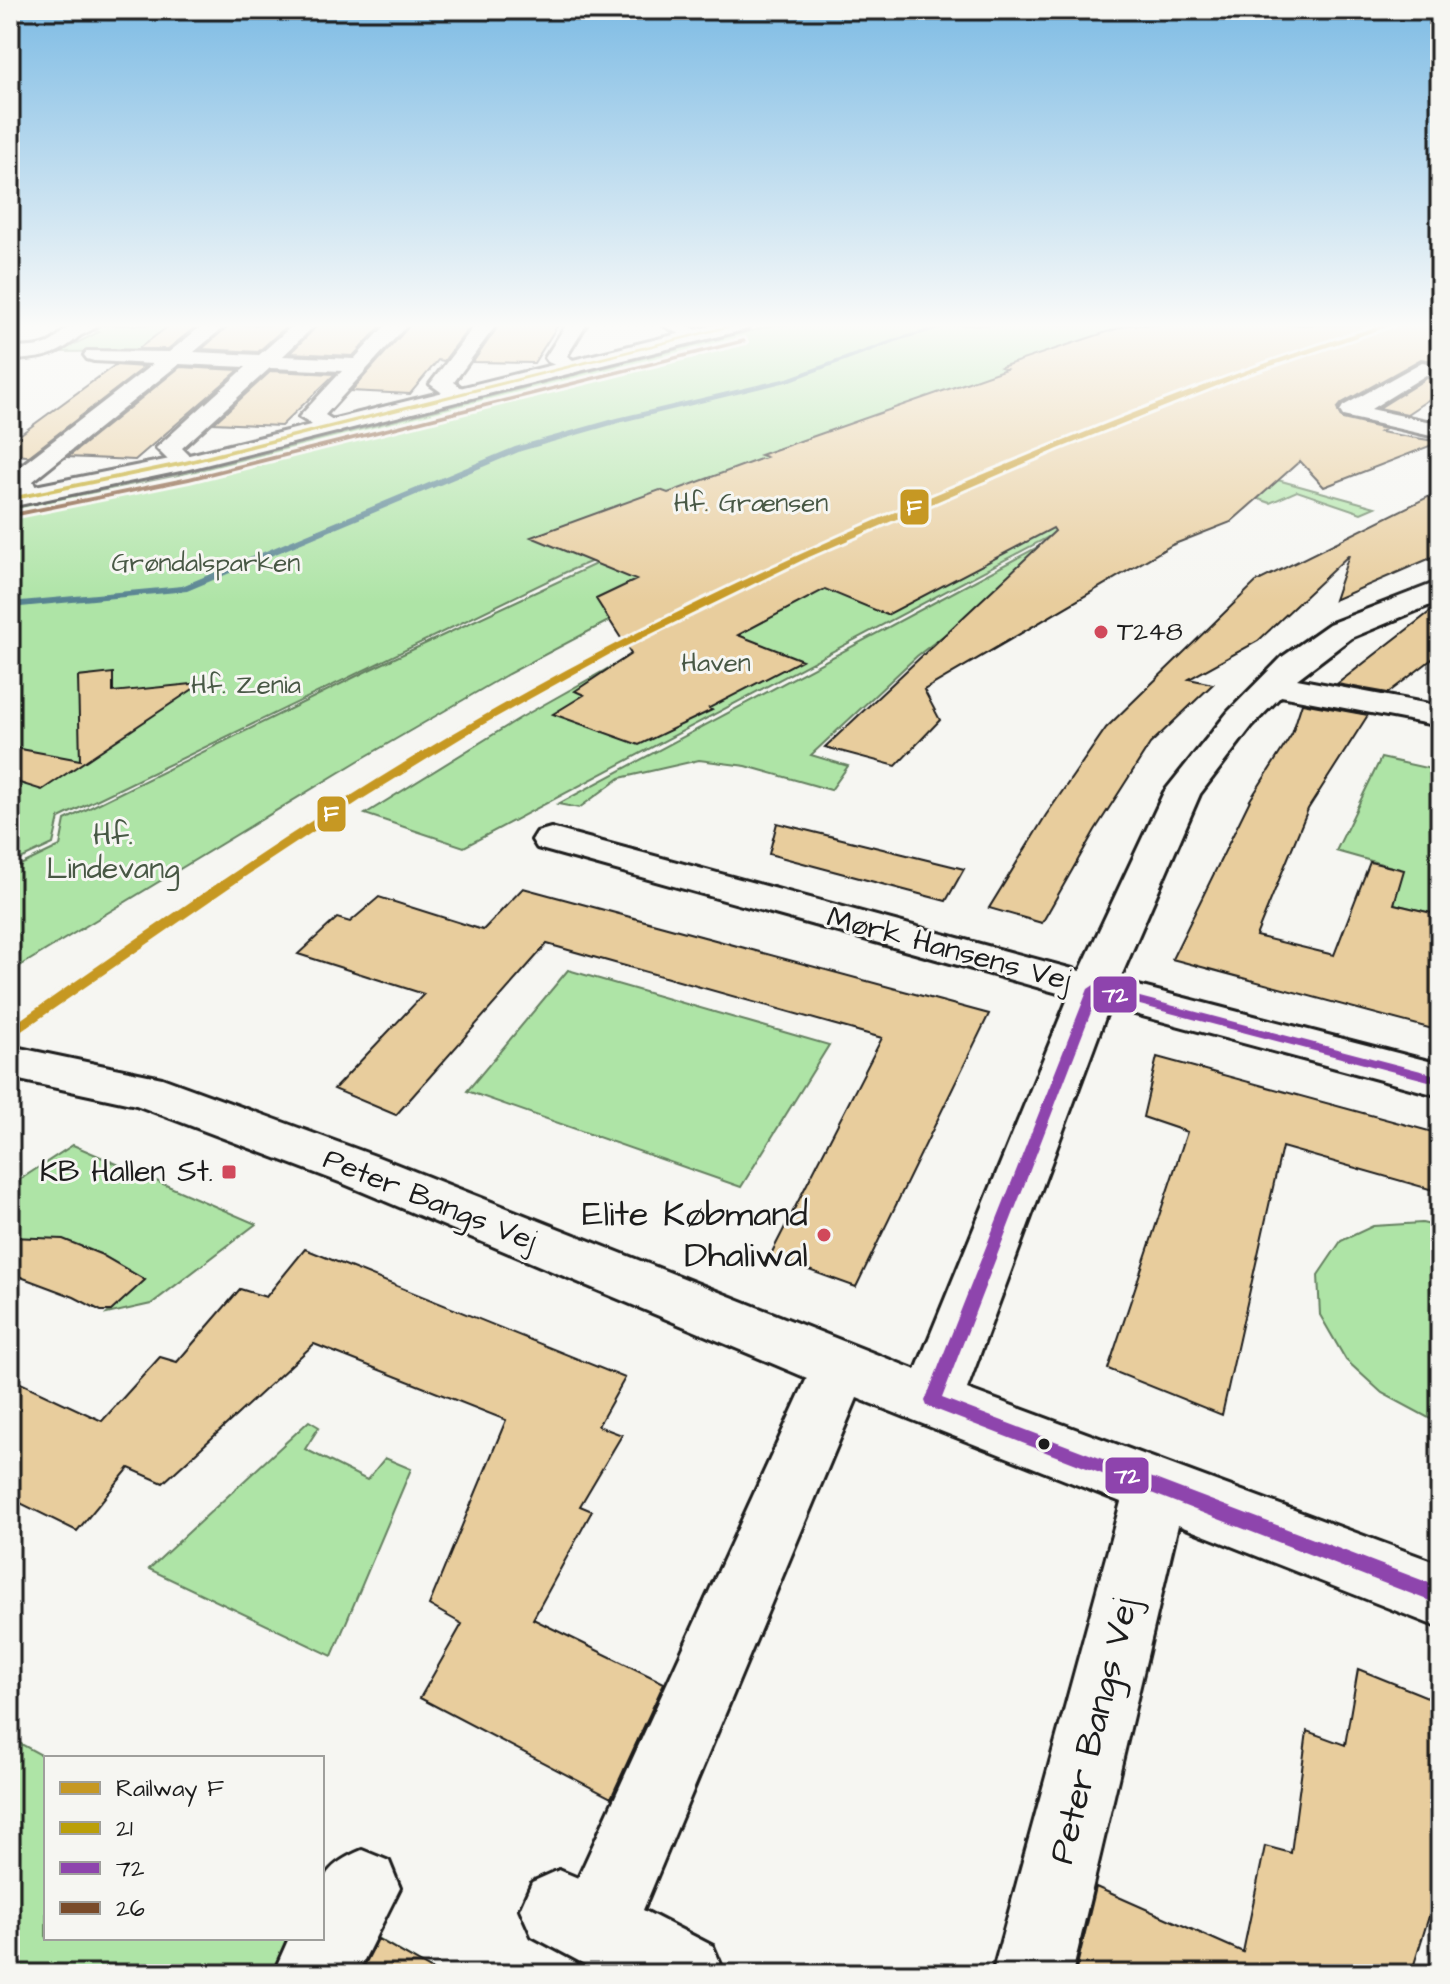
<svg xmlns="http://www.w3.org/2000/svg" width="1450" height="1984" font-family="'Architects Daughter',sans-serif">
<rect width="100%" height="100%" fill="#f6f6f2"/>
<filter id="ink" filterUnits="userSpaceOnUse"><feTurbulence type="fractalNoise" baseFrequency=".0125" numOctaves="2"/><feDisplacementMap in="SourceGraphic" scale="16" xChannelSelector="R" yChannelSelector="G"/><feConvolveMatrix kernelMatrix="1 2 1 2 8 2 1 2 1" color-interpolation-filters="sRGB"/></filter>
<g filter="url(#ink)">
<path fill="#aee4a6" stroke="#658061" stroke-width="2" d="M 97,325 L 172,325 L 135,351 L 59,352 L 99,332 L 89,330 Z
M 774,325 L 1331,325 L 631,609 L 508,674 L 358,761 L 10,972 L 10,870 L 60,846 L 65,820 L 371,669 L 675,527 L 566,572 L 59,818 L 53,844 L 10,864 L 10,508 L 163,479 Z
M 1440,354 L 1375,375 L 1214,449 L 464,847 L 365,814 L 520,718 L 632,655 L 1180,404 Z
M 1202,459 L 1375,507 L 1361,513 L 1297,491 L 1270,503 L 1221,486 L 979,608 L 917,656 L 811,755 L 848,766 L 831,790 L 746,766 L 699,760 L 620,778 L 579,808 L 558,804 Z
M 1381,758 L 1440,771 L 1440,915 L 1394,904 L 1403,870 L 1336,851 Z
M 568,970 L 829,1045 L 741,1187 L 467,1091 Z
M 73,1145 L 256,1224 L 151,1304 L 107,1314 L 145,1280 L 100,1254 L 10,1237 L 10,1186 Z
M 1422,1223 L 1440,1227 L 1440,1424 L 1382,1393 L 1346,1360 L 1320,1315 L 1318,1275 L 1341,1241 L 1373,1226 Z
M 309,1421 L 319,1427 L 305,1449 L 367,1480 L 385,1458 L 411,1469 L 332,1656 L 149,1569 Z
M 10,1738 L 47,1758 L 46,1938 L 322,1938 L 351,1923 L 439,1974 L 10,1974 Z"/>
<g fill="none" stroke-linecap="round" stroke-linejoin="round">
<path fill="#568290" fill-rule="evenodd" d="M 942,325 L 954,325 L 901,340 L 791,381 L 622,422 L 521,451 L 187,591 L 10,608 L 10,602 L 182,586 L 515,447 L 617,418 L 787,378 L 897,338 Z"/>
</g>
<path fill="#e8cd9d" stroke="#1c1c1c" stroke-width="2" d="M 170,325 L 198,325 L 168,349 L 138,349 Z
M 229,325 L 288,325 L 258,352 L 202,349 Z
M 318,325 L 382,325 L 353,356 L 290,353 Z
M 410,325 L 471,325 L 444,361 L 438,360 L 410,394 L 351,391 Z
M 499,325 L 558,325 L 534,363 L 473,362 Z
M 1128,325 L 1440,325 L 1440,362 L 1421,359 L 1342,403 L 1337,409 L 1342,419 L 1385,429 L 1380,432 L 1440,442 L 1324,487 L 1300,461 L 1231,522 L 1172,545 L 924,690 L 940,720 L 896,766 L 825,747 L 1055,531 L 1053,528 L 887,615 L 825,589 L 738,635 L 802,660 L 709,708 L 712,710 L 639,745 L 553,714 L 584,695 L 575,691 L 631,654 L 596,599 L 636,580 L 531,537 L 660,490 L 668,493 L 766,457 L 760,455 L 1006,369 L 1001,367 Z
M 115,365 L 145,367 L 29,456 L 10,455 L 10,442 Z
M 180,367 L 239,370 L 135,460 L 68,457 Z
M 271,371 L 335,374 L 281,426 L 214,423 Z
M 1427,378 L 1440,380 L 1440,392 L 1407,414 L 1379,408 Z
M 1440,491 L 1440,554 L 1334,600 L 1349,555 L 1258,641 L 1189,679 L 1213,684 L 1150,744 L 1095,830 L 1042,923 L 989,908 L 1046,815 L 1106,728 L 1256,582 Z
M 1440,604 L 1440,653 L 1388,693 L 1337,684 Z
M 113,673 L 113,692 L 202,683 L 42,790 L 10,780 L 10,747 L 80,760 L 78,677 Z
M 1302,703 L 1368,715 L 1308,809 L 1256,936 L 1334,955 L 1370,862 L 1404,870 L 1394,904 L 1440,915 L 1440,1031 L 1172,959 L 1250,800 L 1292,734 Z
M 777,823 L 964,869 L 946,901 L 769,854 Z
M 523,888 L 989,1014 L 856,1287 L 770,1256 L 882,1038 L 547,944 L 396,1115 L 334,1089 L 424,994 L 298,954 L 337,918 L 350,922 L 379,897 L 483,930 Z
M 1157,1057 L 1440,1134 L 1440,1192 L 1282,1147 L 1222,1415 L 1108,1369 L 1187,1132 L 1143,1117 Z
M 10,1237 L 63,1239 L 100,1254 L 145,1280 L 111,1311 L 101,1311 L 74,1297 L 10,1273 Z
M 305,1249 L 625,1378 L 598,1426 L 622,1435 L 580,1506 L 592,1511 L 533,1619 L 664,1683 L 611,1798 L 420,1698 L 462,1624 L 429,1605 L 506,1420 L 314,1344 L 163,1483 L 129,1468 L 77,1531 L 10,1498 L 10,1378 L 102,1421 L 160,1357 L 177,1362 L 240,1289 L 266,1297 Z
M 1358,1669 L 1440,1702 L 1440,1881 L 1411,1974 L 1075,1974 L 1096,1887 L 1243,1952 L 1265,1846 L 1291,1853 L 1307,1731 L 1345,1745 Z
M 378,1939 L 439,1974 L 360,1974 Z"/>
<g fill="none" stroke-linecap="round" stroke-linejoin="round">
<defs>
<path id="minor" d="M 72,325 L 98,325 C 91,332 82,333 76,339 C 56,357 37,359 10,360 L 10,348 C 25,347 44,349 56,338 C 62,332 65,329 72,325 Z
M 203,325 L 226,325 L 194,352 L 259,355 L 293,325 L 315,325 L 283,356 L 354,359 L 386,325 L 407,325 L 325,415 L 344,427 L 340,432 L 324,432 L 299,417 L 342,371 L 270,368 L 182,448 L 197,463 L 194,468 L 176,468 L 156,448 L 246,367 L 179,364 L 33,481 L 40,496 L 36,502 L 18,502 L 10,487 L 10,474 L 153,364 L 94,361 L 87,359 L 84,355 L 87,351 L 169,352 Z
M 475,325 L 496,325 L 454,382 L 471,395 L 468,400 L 452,400 L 430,384 Z
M 566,325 L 586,325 L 567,356 L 584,367 L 573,373 L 548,362 L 545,358 Z
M 663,325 L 689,325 L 705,336 L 695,342 Z
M 1422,362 L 1440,365 L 1440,377 L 1426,375 L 1371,409 L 1440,424 L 1440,438 L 1343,416 L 1340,411 L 1343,406 Z
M 1440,581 L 1440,601 L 1351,638 L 1297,679 L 1440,706 L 1440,726 L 1281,696 L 1252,726 L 1200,794 L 1119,981 L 1440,1064 L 1440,1096 L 1109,1007 L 967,1389 L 1440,1564 L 1440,1628 L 1178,1525 L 1072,1974 L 992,1974 L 1121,1502 L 857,1398 L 643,1910 L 713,1946 L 725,1974 L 603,1974 L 532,1936 L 520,1909 L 532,1882 L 559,1870 L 578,1878 L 807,1378 L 342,1183 L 136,1105 L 10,1078 L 10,1046 L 162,1078 L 378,1157 L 916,1370 L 1069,996 L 537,848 L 532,840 L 537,832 L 551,828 L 1080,971 L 1164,792 L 1228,712 L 1282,657 L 1329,624 Z
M 362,1850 L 389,1861 L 400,1888 L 357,1974 L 273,1974 L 289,1938 L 322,1938 C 322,1889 311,1871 362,1850 Z"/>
<path id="major" d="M 714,325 L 750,325 L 747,329 L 185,470 L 10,507 L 10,491 L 185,456 Z"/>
</defs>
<use href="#minor" stroke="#1c1c1c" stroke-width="6"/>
<use href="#major" stroke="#1c1c1c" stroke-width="6"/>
<use href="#minor" fill="#f6f6f2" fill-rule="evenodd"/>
<use href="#major" fill="#f6f6f2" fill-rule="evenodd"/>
<defs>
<path id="bus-1" d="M 730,325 L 740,325 L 185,465 L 10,501 L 10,497 L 185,461 Z"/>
<path id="bus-2" d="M 1094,985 L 1440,1076 L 1440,1084 L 1098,994 L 942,1398 L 1440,1587 L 1440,1605 L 927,1406 L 925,1401 L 1088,989 Z"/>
<path id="bus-3" d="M 744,339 L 746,342 L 189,481 L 13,517 L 10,516 L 13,513 L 189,477 Z"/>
</defs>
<use href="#bus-1" stroke="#f6f6f2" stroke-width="6"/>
<use href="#bus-2" stroke="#f6f6f2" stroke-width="6"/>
<use href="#bus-3" stroke="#f6f6f2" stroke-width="6"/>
<use href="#bus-1" fill="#bb9f08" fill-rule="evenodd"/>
<use href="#bus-2" fill="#8e44ad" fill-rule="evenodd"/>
<use href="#bus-3" fill="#7a4b2a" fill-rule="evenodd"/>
<defs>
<path id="rail-1" d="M 1382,325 L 1393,325 L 1247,374 L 1058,449 L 809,557 L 612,653 L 484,724 L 364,798 L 246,876 L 10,1039 L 10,1027 C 163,920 316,812 478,719 C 642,624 814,545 989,472 C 1118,418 1248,366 1382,325 Z"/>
</defs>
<use href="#rail-1" stroke="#f6f6f2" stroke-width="6"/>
<use href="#rail-1" fill="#c69823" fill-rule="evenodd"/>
</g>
</g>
<linearGradient id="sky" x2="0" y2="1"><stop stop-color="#7dbbe4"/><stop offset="0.54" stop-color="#fbfbf9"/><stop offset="1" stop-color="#fbfbf9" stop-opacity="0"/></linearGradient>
<rect width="1450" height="603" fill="url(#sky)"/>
<g fill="#d1495b" stroke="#f6f6f2" stroke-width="3">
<circle cx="1101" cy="632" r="8"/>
<rect x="221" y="1164" width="16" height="16" rx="4"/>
<circle cx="824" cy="1235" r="8"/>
</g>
<circle fill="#1c1c1c" stroke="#f6f6f2" stroke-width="3" cx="1044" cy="1444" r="7"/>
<g text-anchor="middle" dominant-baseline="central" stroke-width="6" stroke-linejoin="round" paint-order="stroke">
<g font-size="26" fill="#485845" stroke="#f6f6f2">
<text x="751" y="503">Hf. Grænsen</text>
<text x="206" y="563">Grøndalsparken</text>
<text x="716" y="663">Haven</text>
<text x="246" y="685">Hf. Zenia</text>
</g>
<g font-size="26" fill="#1c1c1c" stroke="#f6f6f2" text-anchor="start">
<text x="1117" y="632">T248</text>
</g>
<g font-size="30" fill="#485845" stroke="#f6f6f2">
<text x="113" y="835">Hf.<tspan x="113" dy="34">Lindevang</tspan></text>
</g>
<g font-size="30" fill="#1c1c1c" stroke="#f6f6f2">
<text transform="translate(949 949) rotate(15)">Mørk Hansens Vej</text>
<text transform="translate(430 1200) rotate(22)">Peter Bangs Vej</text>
</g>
<g font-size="30" fill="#1c1c1c" stroke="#f6f6f2" text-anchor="end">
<text x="213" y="1172">KB Hallen St.</text>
</g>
<g font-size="36" fill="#1c1c1c" stroke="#f6f6f2" text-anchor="end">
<text x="808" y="1214">Elite Købmand<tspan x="808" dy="41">Dhaliwal</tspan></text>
</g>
<g font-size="36" fill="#1c1c1c" stroke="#f6f6f2">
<text transform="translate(1094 1731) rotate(-76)">Peter Bangs Vej</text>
</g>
</g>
<g stroke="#f6f6f2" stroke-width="3">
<rect x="899" y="488" width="31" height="38" rx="8" fill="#c69823"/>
<rect x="316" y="795" width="31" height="38" rx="8" fill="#c69823"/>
<rect x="1092" y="975" width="46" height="39" rx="8" fill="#8e44ad"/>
<rect x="1104" y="1456" width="46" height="39" rx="8" fill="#8e44ad"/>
</g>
<g font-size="22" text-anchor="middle" font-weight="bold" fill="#fff">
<text x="914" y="515">F</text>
<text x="331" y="821">F</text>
<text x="1115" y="1002">72</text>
<text x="1127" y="1483">72</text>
</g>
<rect width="1450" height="1984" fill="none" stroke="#f6f6f2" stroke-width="40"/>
<rect x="20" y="20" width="1410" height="1944" fill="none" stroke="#1c1c1c" stroke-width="3" filter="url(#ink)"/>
<rect x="44" y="1756" width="280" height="184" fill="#f6f6f2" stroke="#9f9f9c" stroke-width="2"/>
<rect x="60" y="1782" width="40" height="12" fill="#c69823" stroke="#9f9f9c" stroke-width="2"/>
<text x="116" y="1796" font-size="24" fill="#1c1c1c">Railway F</text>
<rect x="60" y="1822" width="40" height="12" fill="#bb9f08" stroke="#9f9f9c" stroke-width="2"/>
<text x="116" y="1836" font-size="24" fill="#1c1c1c">21</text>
<rect x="60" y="1862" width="40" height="12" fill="#8e44ad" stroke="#9f9f9c" stroke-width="2"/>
<text x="116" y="1876" font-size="24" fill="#1c1c1c">72</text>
<rect x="60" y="1902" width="40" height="12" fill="#7a4b2a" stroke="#9f9f9c" stroke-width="2"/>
<text x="116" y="1916" font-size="24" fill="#1c1c1c">26</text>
</svg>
